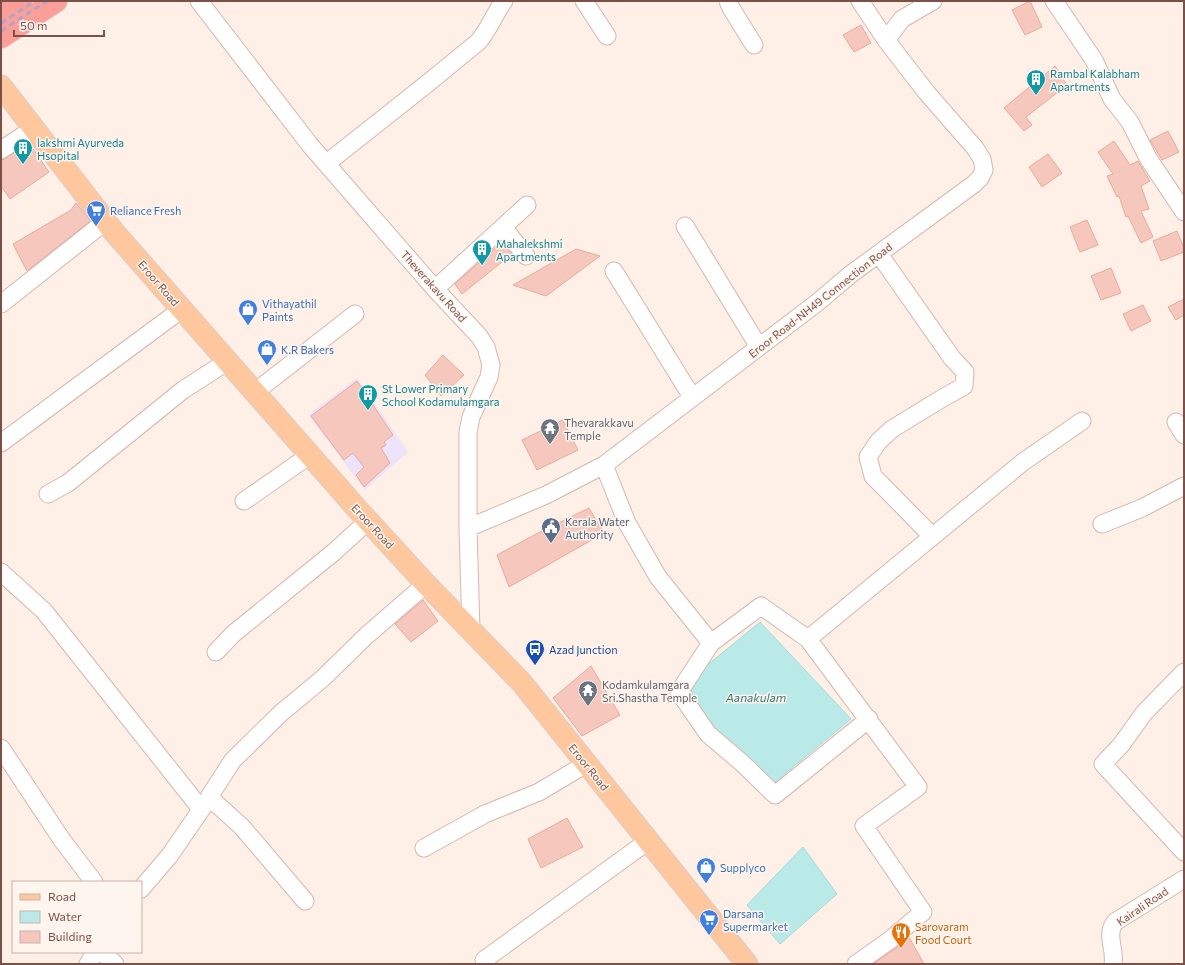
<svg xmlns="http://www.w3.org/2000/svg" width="1185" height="965" font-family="Commissioner,sans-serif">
<rect width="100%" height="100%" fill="#fef0e7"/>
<path fill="#ede3fb" d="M 357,378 L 408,452 L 365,490 L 308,415 Z"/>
<path fill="#b9eae7" stroke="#9eddda" d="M 760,622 L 851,719 L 770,786 L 702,721 L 688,681 Z
M 803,847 L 837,894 L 780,944 L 747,905 Z"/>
<path fill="#f6c7bc" stroke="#eaa99b" d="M 1030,1 L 1042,27 L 1025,35 L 1012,10 Z
M 861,25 L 871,43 L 854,52 L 843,35 Z
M 1055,66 L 1067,85 L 1026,117 L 1032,125 L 1024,131 L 1004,108 Z
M 1168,131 L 1179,152 L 1162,160 L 1150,140 Z
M 1114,141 L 1130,165 L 1138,161 L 1150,181 L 1141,186 L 1149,209 L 1141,211 L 1153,237 L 1141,243 L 1128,216 L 1126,217 L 1119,196 L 1117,197 L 1107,176 L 1113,174 L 1098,152 Z
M 29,143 L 49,172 L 10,199 L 1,186 L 1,160 L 6,158 Z
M 1048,154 L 1062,173 L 1042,187 L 1029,167 Z
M 76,203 L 90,220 L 89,222 L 27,271 L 13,244 L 71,210 Z
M 1087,220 L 1098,245 L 1080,252 L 1070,227 Z
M 1177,231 L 1184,248 L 1184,252 L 1161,261 L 1153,241 Z
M 502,242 L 512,254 L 462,294 L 455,284 Z
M 576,249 L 600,256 L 546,296 L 513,285 Z
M 1111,268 L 1121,293 L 1101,300 L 1091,276 Z
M 1184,299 L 1184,315 L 1176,320 L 1168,307 Z
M 1143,305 L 1151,321 L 1131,331 L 1123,314 Z
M 443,355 L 464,375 L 441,396 L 425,375 Z
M 357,381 L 393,435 L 384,442 L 386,445 L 381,448 L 390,463 L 364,487 L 356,475 L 364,467 L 353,453 L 344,460 L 311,416 Z
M 563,420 L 578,450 L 537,470 L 522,440 Z
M 589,508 L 604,533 L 509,587 L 497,555 L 538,533 Z
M 423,600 L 438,621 L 411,642 L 395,624 Z
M 591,666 L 620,715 L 582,736 L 553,698 Z
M 567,818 L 583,847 L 541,868 L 528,839 Z
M 909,937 L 924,964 L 873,964 L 896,948 Z"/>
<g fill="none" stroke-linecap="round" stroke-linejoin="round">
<defs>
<path id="minor" d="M 199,1 L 310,145 L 435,289 L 479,336 L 486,347 L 491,365 L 489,377 L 471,417 L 468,432 L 468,528 L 471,631
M 584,1 L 607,36
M 728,1 L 731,8 L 754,45
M 1054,1 L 1094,60 L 1112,99 L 1130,122 L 1148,158 L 1184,212
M 886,40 L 902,19 L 933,1
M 1,150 L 33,129
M 327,163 L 428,83 L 478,42 C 489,30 494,14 504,1
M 685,226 L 759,347
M 503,227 L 526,256
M 879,254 L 952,358 L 965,372 L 964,386 L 941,399 L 892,429 L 878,442 L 868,457 L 873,476 L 932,536
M 614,271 L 692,397
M 435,289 L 527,205
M 1,304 L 106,221
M 255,392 L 355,314
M 1176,422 L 1184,435
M 1,443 L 182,309
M 604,465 L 627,523 L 658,577 L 711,643 L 761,606 L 808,639 L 918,787 L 864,826 L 923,912 L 890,940 L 856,964
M 48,494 L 68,483 L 183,390 L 228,361
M 244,501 L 310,455
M 1102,524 L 1142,508 L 1184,486
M 468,528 L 546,495 L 604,465 L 818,302 L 851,274 L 974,184 L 980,178 L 984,170 L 982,159 L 975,148 L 927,93 L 886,40 L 860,1
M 1,572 L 44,611 L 201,809
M 808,639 L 1023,462 L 1082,421
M 711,643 L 679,692 L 708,734 L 742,763 L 775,795 L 869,719
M 216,652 L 233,634 L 334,552 L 368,521
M 1184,672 L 1144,713 L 1121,745 L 1103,764 L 1184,852
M 1,748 L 62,840 L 94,882
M 424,848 L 485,814 L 539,792 L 586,764
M 141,889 L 170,855 L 207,801
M 305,901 L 242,827 L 209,797 L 233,760 L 281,713 L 322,679 L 366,636 L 426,584
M 102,952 L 115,964
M 88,964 L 95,952
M 487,964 L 484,960 L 648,841
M 1113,964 C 1116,950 1105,935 1115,922 L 1184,879"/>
<path id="major" d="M 1,86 L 114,232 L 360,512 L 426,584 L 522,683 L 747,964"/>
<path id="highway" d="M 1,14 L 21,1
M 1,37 L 56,1"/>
</defs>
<use href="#minor" stroke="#d4b7ae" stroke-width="19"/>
<use href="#major" stroke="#dacecc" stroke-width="23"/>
<use href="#highway" stroke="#dacecc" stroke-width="24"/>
<use href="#minor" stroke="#fff" stroke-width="17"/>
<use href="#major" stroke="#ffc79d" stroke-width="21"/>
<use href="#highway" stroke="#fd9f99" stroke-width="22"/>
<path stroke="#b0a3ca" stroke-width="3" stroke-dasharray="6 4" stroke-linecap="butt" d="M 1,23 L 35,1
M 1,31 L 47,1"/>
</g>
<defs>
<symbol id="building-pin" viewBox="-11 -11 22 30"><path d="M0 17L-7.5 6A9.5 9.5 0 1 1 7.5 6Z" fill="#0f9aa8" stroke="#fff5ef"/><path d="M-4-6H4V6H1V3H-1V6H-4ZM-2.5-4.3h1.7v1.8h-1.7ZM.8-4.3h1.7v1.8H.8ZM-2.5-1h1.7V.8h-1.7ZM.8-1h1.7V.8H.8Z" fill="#fff"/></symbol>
<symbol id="supermarket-pin" viewBox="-11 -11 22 30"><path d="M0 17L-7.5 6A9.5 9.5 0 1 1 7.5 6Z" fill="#3f7fe0" stroke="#fff5ef"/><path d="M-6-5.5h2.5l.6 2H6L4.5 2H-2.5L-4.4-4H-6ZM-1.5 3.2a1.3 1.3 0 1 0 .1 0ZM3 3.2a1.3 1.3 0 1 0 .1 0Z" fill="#fff"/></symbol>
<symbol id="shop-pin" viewBox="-11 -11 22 30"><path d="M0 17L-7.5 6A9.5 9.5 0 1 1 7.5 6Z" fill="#3f7fe0" stroke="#fff5ef"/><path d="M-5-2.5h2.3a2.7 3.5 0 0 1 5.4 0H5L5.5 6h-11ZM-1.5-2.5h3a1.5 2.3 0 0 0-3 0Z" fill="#fff"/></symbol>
<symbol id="temple-pin" viewBox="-11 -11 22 30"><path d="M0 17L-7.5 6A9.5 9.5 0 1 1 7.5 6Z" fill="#6b7280" stroke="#fff5ef"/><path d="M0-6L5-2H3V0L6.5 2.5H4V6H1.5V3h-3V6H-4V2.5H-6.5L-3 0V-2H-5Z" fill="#fff"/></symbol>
<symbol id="civic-pin" viewBox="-11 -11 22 30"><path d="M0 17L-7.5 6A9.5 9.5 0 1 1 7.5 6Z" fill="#5c6f8a" stroke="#fff5ef"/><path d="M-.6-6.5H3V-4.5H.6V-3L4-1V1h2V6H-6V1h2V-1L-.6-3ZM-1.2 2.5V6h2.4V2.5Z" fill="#fff"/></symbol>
<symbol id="bus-pin" viewBox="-11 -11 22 30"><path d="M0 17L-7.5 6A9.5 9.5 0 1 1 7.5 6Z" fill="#1a4fb4" stroke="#fff5ef"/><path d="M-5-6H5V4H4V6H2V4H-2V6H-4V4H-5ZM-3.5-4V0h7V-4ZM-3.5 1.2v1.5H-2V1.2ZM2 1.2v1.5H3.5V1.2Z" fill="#fff"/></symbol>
<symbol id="restaurant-pin" viewBox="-11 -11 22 30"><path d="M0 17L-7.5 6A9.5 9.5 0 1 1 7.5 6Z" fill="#e8710a" stroke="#fff5ef"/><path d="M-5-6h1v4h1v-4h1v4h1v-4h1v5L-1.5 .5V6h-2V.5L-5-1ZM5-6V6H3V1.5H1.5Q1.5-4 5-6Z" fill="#fff"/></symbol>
</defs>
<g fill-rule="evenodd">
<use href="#building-pin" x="1025" y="68" width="22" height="30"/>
<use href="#building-pin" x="12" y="137" width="22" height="30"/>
<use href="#supermarket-pin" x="85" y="199" width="22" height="30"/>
<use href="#building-pin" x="471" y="238" width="22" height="30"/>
<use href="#shop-pin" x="237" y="298" width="22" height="30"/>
<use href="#shop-pin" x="256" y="338" width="22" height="30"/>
<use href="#building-pin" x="357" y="383" width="22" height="30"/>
<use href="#temple-pin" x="539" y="417" width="22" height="30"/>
<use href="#civic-pin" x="540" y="516" width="22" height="30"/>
<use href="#bus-pin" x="524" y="638" width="22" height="30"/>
<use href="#temple-pin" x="577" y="679" width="22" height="30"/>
<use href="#shop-pin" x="695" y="856" width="22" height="30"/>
<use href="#supermarket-pin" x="698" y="908" width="22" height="30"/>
<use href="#restaurant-pin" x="890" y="921" width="22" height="30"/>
</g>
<g text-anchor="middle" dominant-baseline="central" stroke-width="3" stroke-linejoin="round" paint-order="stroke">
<g font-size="11" fill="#0d838f" stroke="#fff5ef" text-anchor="start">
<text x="1050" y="73">Rambal Kalabham<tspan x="1050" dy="13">Apartments</tspan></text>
<text x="37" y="142">lakshmi Ayurveda<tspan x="37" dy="13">Hsopital</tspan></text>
<text x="496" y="243">Mahalekshmi<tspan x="496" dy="13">Apartments</tspan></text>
<text x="382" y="388">St Lower Primary<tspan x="382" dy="13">School Kodamulamgara</tspan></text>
</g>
<g font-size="11" fill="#366cbe" stroke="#fff5ef" text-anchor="start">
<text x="110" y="210">Reliance Fresh</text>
<text x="262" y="303">Vithayathil<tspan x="262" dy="13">Paints</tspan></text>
<text x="281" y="349">K.R Bakers</text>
<text x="720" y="867">Supplyco</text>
<text x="723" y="913">Darsana<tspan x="723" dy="13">Supermarket</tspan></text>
</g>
<g font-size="11" fill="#7b5048" stroke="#fff5ef">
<text transform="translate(159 283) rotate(49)">Eroor Road</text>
<text transform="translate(434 286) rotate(48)">Theverakavu Road</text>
<text transform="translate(820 300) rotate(-38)">Eroor Road-NH49 Connection Road</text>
<text transform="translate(373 526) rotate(47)">Eroor Road</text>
<text transform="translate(589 767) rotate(51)">Eroor Road</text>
<text transform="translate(1142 906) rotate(-34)">Kairali Road</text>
</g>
<g font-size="11" fill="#5b616d" stroke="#fff5ef" text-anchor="start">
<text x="564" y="422">Thevarakkavu<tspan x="564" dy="13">Temple</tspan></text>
<text x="602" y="684">Kodamkulamgara<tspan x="602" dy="13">Sri.Shastha Temple</tspan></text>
</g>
<g font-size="11" fill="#4e5e75" stroke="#fff5ef" text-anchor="start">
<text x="565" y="521">Kerala Water<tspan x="565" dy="13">Authority</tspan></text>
</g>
<g font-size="11" fill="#164399" stroke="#fff5ef" text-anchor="start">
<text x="549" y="649">Azad Junction</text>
</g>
<g font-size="11" fill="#c56008" stroke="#fff5ef" text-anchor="start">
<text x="915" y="926">Sarovaram<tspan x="915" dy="13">Food Court</tspan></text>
</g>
<g font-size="12" font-style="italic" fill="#387977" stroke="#fff5ef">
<text x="756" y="697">Aanakulam</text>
</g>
</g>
<rect width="1185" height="965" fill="none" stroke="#7b5048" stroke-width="4"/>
<rect x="12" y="881" width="130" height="72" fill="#fff5ef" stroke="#cab3ac"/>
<rect x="20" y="894" width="20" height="6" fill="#ffc79d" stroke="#cab3ac"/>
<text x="48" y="901" font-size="12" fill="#7b5048">Road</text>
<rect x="20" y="911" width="20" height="12" fill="#b9eae7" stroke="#cab3ac"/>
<text x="48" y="921" font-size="12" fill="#7b5048">Water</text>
<rect x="20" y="931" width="20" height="12" fill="#f6c7bc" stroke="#cab3ac"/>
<text x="48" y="941" font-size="12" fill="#7b5048">Building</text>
<path d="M14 30v6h90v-6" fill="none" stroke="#7b5048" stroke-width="2"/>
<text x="20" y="30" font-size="12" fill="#7b5048" stroke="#fff5ef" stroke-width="3" paint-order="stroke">50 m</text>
</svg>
